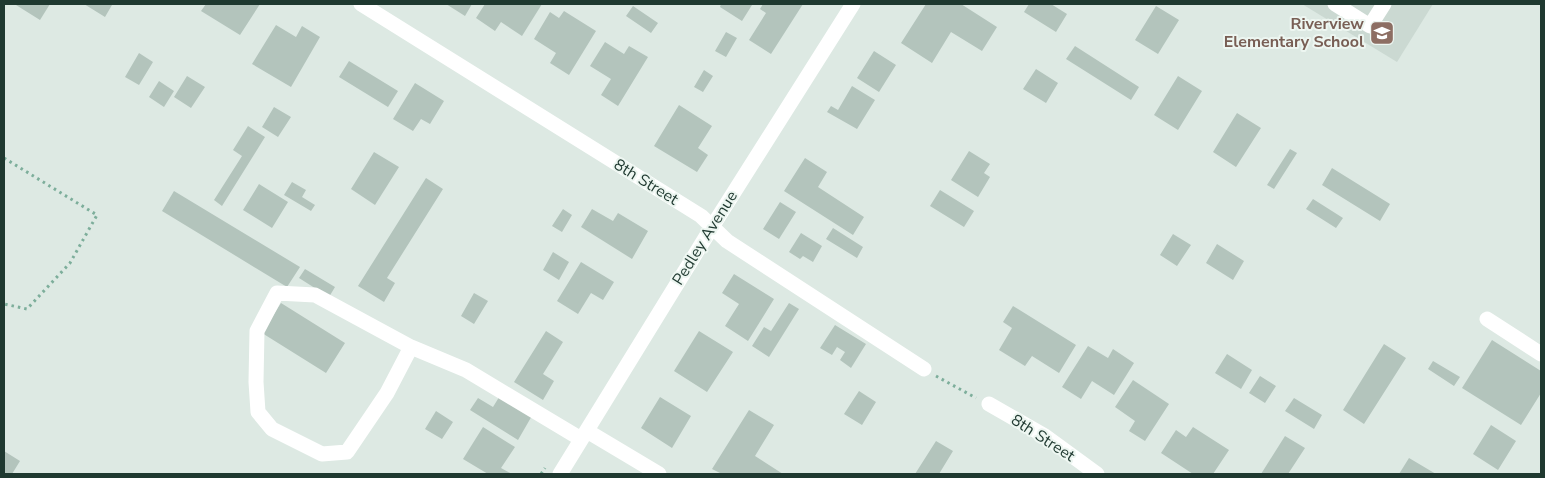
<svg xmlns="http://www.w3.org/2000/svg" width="1545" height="478" font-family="'Nunito Sans',sans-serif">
<rect width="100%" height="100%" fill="#dde9e3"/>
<path fill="#cbd9d2" d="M 1302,4 L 1433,4 L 1397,62 Z"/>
<path fill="#b3c4bc" d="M 17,4 L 50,4 L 40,20 L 16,5 Z
M 84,4 L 110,4 L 112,5 L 105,17 Z
M 206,4 L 260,4 L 240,35 L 201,11 Z
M 446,4 L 472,4 L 465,16 Z
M 485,4 L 542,4 L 522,36 L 501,22 L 495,31 L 476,18 Z
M 721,4 L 750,4 L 752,5 L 742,21 L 720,7 Z
M 763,4 L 803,4 L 771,54 L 749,40 L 766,13 L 760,9 Z
M 926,4 L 961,4 L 997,27 L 982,51 L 951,32 L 932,63 L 901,43 Z
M 1029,4 L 1051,4 L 1067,14 L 1056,32 L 1024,12 Z
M 633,6 L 658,23 L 651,33 L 626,16 Z
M 1156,6 L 1179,20 L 1158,54 L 1135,40 Z
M 564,11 L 596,31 L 569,75 L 550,63 L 556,53 L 534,39 L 550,12 L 559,18 Z
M 276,25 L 296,37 L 302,26 L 320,37 L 291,87 L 252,64 Z
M 726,32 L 737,38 L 726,57 L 715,51 Z
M 605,42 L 624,54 L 629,46 L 648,57 L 618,106 L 601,95 L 611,79 L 590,66 Z
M 1075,46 L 1139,87 L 1131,100 L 1066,59 Z
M 874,51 L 896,65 L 879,92 L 857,78 Z
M 139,53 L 153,62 L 139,85 L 125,77 Z
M 349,61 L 398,91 L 388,107 L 339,77 Z
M 1036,69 L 1058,83 L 1046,103 L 1023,89 Z
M 704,70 L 713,76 L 703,92 L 694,87 Z
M 187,76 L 205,87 L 191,108 L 174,97 Z
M 1178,76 L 1202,91 L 1178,130 L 1154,115 Z
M 159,81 L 174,91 L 164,107 L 149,97 Z
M 415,83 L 444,101 L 430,124 L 421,119 L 413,131 L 393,119 Z
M 852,86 L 875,100 L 857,129 L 827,112 L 831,106 L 838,110 Z
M 679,105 L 712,126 L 698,148 L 708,155 L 697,172 L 654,146 Z
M 274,107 L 291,117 L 278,137 L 262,127 Z
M 1237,113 L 1261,128 L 1236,167 L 1213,152 Z
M 248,126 L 265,137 L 222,206 L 214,200 L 242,156 L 233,150 Z
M 1290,149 L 1297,153 L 1274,189 L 1267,185 Z
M 969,151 L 990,164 L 984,173 L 990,177 L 978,197 L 951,180 Z
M 374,152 L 399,167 L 375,205 L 351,189 Z
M 805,158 L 827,172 L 818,187 L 864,217 L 853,235 L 784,191 Z
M 1332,168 L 1390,204 L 1380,221 L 1322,185 Z
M 426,178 L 443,189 L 387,278 L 395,283 L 384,302 L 358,286 Z
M 292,182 L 306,190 L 302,197 L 315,205 L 311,211 L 284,195 Z
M 259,184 L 288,202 L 272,228 L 243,210 Z
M 940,190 L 974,211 L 964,227 L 930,206 Z
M 174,191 L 300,267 L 287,287 L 162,211 Z
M 1313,199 L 1343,218 L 1336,228 L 1306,209 Z
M 780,202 L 796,212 L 779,239 L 763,229 Z
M 563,209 L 572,215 L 562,232 L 552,226 Z
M 592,209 L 613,221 L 618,213 L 648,231 L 632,259 L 581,227 Z
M 833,228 L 863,247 L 857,258 L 826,239 Z
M 801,233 L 822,246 L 813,262 L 803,256 L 800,259 L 789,252 Z
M 1173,234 L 1191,245 L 1177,266 L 1160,255 Z
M 1217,244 L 1244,261 L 1233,280 L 1206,263 Z
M 553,252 L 569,262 L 559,280 L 543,270 Z
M 581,262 L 614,282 L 603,300 L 591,293 L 578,314 L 557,301 Z
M 305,269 L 335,287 L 329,297 L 299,278 Z
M 734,274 L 774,299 L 748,341 L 725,326 L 739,304 L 722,293 Z
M 474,293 L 488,301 L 474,324 L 461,316 Z
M 281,303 L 345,343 L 326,373 L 262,333 Z
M 789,303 L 799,309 L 769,357 L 752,346 L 764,327 L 771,331 Z
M 1013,306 L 1076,345 L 1059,373 L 1032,356 L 1025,366 L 999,350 L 1012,328 L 1003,322 Z
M 835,325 L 866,344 L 851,368 L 840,360 L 845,352 L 837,347 L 832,355 L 820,348 Z
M 546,331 L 563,342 L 543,374 L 554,381 L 543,400 L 514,382 Z
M 699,331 L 733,352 L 707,392 L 674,371 Z
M 1492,340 L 1541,371 L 1541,393 L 1521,425 L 1462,388 Z
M 1384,344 L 1406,358 L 1364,424 L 1343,410 Z
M 1088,346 L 1108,358 L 1113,349 L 1134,363 L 1114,395 L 1092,381 L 1081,399 L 1062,387 Z
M 1227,354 L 1252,370 L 1241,389 L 1215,373 Z
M 1433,361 L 1460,377 L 1454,386 L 1428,369 Z
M 1260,376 L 1276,386 L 1265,403 L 1249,393 Z
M 1133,380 L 1169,404 L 1145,441 L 1129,431 L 1135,421 L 1115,407 Z
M 859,391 L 876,402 L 862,425 L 844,414 Z
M 501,394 L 533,414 L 518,440 L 470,410 L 478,398 L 493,407 Z
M 660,397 L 691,416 L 672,448 L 641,428 Z
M 1294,398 L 1322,415 L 1314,429 L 1285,411 Z
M 749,410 L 774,425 L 755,456 L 783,474 L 722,474 L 712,469 Z
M 436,411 L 453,422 L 442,439 L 425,429 Z
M 1491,425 L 1516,441 L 1498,470 L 1473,454 Z
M 483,427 L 515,447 L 501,468 L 512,474 L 488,474 L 463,459 Z
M 1193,427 L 1229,450 L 1213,474 L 1193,474 L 1161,453 L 1176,430 L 1186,437 Z
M 1285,436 L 1305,448 L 1288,474 L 1261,474 Z
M 936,441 L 953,451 L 939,474 L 915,474 Z
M 4,451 L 20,461 L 12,474 L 4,474 Z
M 1409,458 L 1436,474 L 1399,474 Z"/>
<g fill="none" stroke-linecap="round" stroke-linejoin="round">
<path stroke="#7dae9b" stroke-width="3" stroke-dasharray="2.5 4" stroke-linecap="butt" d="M 4,158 L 97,215 L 70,263 L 27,309 L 4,304
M 936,376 L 976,398
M 541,474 L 545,468"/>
<path stroke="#fff" stroke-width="15" d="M 361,4 L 701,216 L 727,241 L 924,369
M 1335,4 L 1370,26 L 1384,4
M 1487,319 L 1541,354
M 411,347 L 387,393 L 347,452 L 322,454 L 272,429 L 258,412 L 256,382 L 257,331 L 277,293 L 315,295 L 411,347 L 466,370 L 581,439
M 989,404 L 1045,436 L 1097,474
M 587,431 L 659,474
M 560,474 L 712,227 L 853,4"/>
</g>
<defs>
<symbol id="school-square" viewBox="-11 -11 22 22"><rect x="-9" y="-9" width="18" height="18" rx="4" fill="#8d6e63" stroke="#edf6f1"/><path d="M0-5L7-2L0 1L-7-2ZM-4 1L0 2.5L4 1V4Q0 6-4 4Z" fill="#fff"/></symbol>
</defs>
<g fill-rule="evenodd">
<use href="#school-square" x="1368" y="19" width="28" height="28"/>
</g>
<g text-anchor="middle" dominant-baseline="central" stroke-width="4" stroke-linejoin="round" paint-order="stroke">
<g font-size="16" font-weight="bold" fill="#785e54" stroke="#edf6f1" text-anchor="end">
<text x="1364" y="24">Riverview<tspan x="1364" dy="18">Elementary School</tspan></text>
</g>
<g font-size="16" fill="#1f3930" stroke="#edf6f1">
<text transform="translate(646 182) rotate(32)">8th Street</text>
<text transform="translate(705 238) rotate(-58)">Pedley Avenue</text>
<text transform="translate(1043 438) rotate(33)">8th Street</text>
</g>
</g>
<rect width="1545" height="478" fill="none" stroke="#1f3930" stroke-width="10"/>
</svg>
